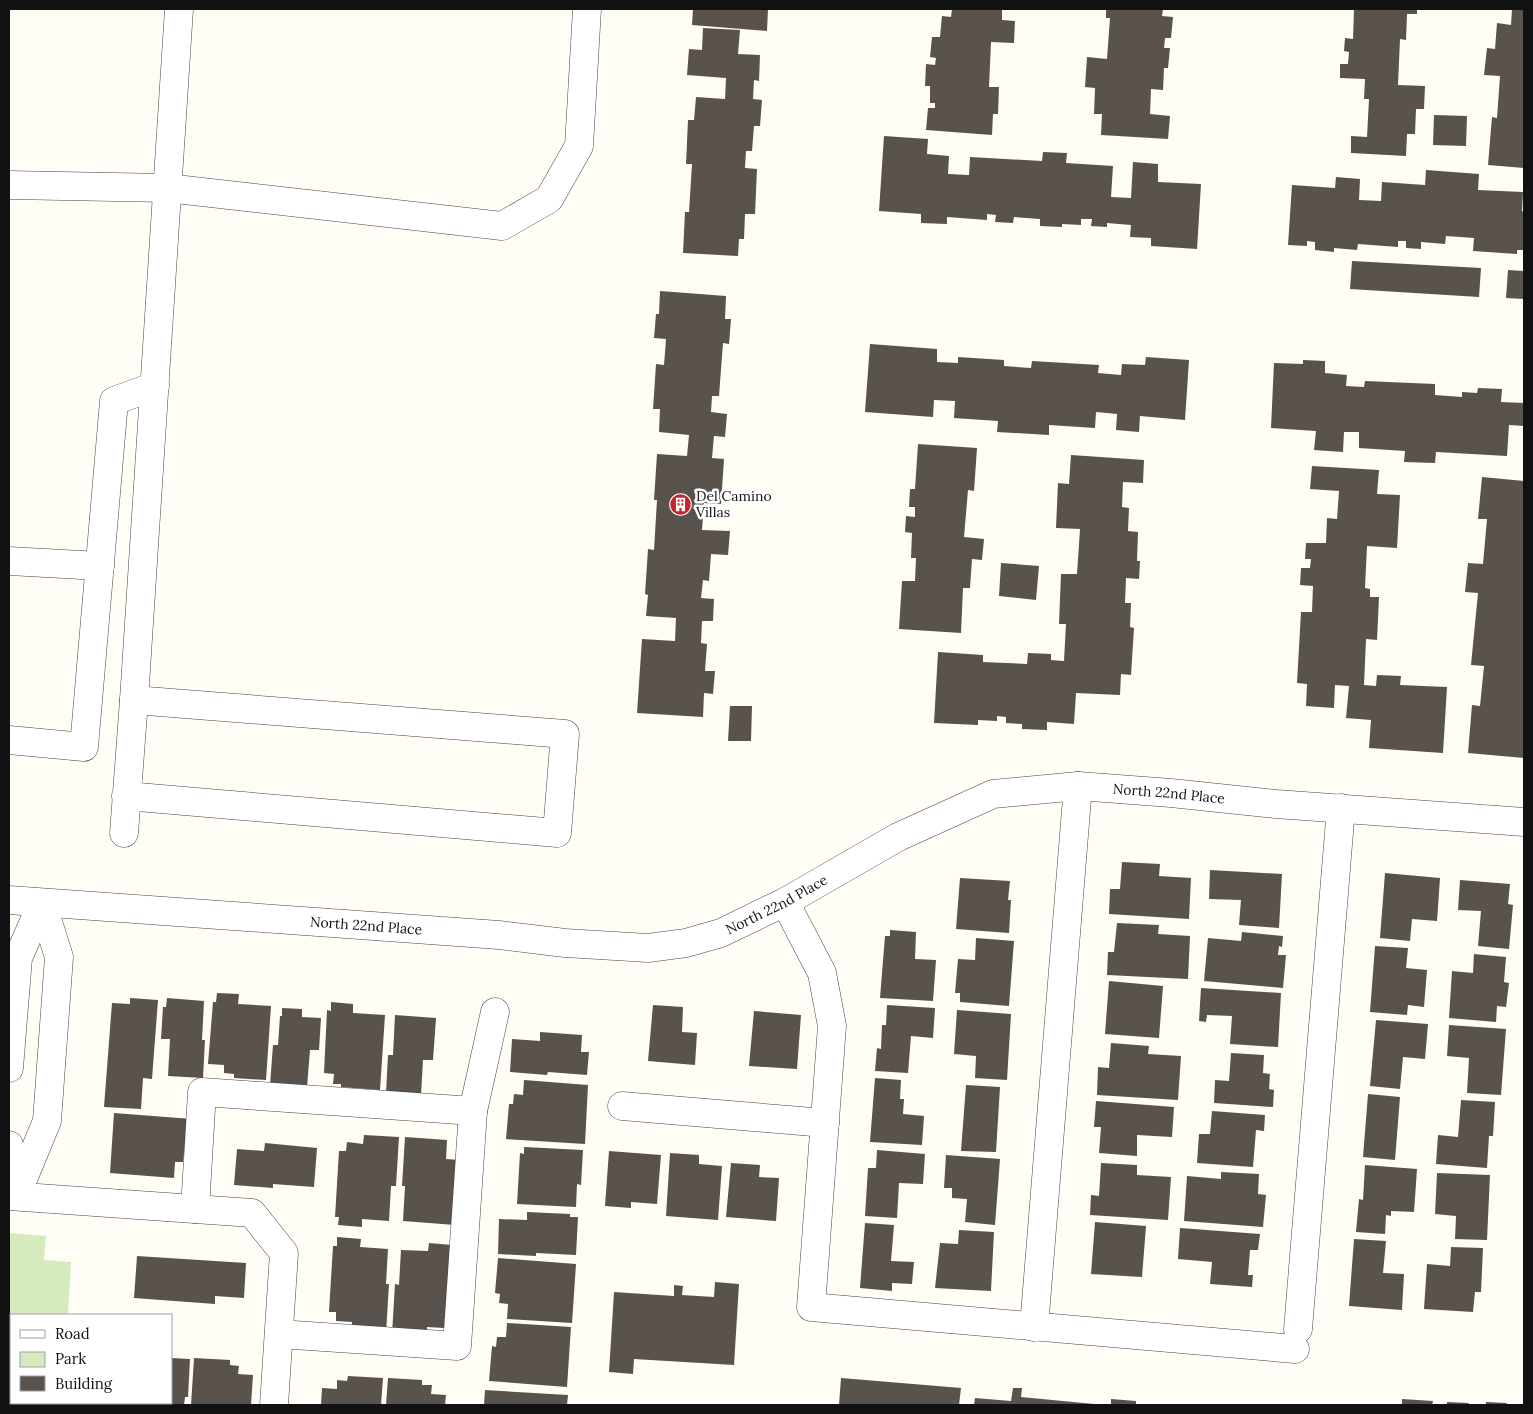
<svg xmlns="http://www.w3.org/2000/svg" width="1533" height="1414" font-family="Lora,serif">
<rect width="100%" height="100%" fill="#fffdf5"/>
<path fill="#d5ebbd" d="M 9,1233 L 46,1236 L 44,1260 L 71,1262 L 68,1315 L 11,1315 L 11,1369 L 9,1369 Z"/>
<path fill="#5a524d" d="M 693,9 L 768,9 L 767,31 L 692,25 Z
M 952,9 L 1002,9 L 1002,20 L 1015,21 L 1014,43 L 991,42 L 989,87 L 999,87 L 998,114 L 993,114 L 992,135 L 926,130 L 928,108 L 935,108 L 935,103 L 930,103 L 930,86 L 925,86 L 926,64 L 935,65 L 936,58 L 930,57 L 932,37 L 940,37 L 942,16 L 951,17 Z
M 1106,9 L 1163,9 L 1162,16 L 1173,17 L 1171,38 L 1165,38 L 1164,48 L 1170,48 L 1168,68 L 1164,68 L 1163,90 L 1151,89 L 1150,114 L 1170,116 L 1168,139 L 1101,135 L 1102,114 L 1094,114 L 1095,88 L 1085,87 L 1087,57 L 1107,59 L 1110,18 L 1106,18 Z
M 1354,9 L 1417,9 L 1417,14 L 1407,14 L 1406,40 L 1400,39 L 1398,85 L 1425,86 L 1424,109 L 1416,109 L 1415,134 L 1407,134 L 1406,156 L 1351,153 L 1351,136 L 1367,137 L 1369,99 L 1364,99 L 1365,79 L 1340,78 L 1340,64 L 1348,64 L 1349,52 L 1344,51 L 1345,38 L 1353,39 Z
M 1512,9 L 1524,9 L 1524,168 L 1488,165 L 1492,117 L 1497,118 L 1500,76 L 1484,75 L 1487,48 L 1495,49 L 1497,23 L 1511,25 Z
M 703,28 L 740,30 L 738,54 L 760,55 L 759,81 L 754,80 L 753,99 L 762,100 L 760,126 L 754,126 L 752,151 L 746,151 L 745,168 L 757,169 L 755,214 L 745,214 L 744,239 L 739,239 L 738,256 L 683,253 L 685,212 L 689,212 L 692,164 L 686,164 L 688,120 L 694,120 L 696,97 L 725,99 L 726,78 L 687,75 L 689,49 L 702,50 Z
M 1434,115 L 1467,116 L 1466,146 L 1433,145 Z
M 884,136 L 928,139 L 927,154 L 949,156 L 948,174 L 969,175 L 970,157 L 1042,161 L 1043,152 L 1067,153 L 1066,163 L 1113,166 L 1111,197 L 1131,198 L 1133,162 L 1158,164 L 1158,182 L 1201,184 L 1197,249 L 1151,246 L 1151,238 L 1130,237 L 1131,225 L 1107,223 L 1107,227 L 1091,226 L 1092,219 L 1081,219 L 1081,225 L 1062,224 L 1062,227 L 1040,226 L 1040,219 L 1014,217 L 1013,223 L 995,222 L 996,215 L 987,214 L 987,220 L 947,217 L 947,224 L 921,223 L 921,214 L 879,211 Z
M 1426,170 L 1479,174 L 1478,190 L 1523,192 L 1522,211 L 1524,212 L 1524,250 L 1517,250 L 1517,254 L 1473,251 L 1474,238 L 1446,236 L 1445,244 L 1421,242 L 1421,249 L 1406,248 L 1406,241 L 1398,241 L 1398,247 L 1358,244 L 1357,250 L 1334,248 L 1334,252 L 1315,250 L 1315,242 L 1307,241 L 1307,246 L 1288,245 L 1292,185 L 1335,188 L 1336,177 L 1360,179 L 1359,200 L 1381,201 L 1382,182 L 1425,185 Z
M 1352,261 L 1481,268 L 1479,297 L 1350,289 Z
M 1508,270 L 1524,271 L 1524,299 L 1506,298 Z
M 660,291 L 726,296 L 725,319 L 731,319 L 729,344 L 723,343 L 719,396 L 712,396 L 711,412 L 727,414 L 725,437 L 714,436 L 712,458 L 724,459 L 721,504 L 704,503 L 702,530 L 730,531 L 728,555 L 711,554 L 709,581 L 703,580 L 701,598 L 714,599 L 713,621 L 702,621 L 701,643 L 707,644 L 705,671 L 715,671 L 713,694 L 704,693 L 703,717 L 637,713 L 642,639 L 675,641 L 676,618 L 646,616 L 648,595 L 645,594 L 648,549 L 654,550 L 657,500 L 654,500 L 657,454 L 687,456 L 689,435 L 659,432 L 660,409 L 653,409 L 656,364 L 664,365 L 666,339 L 654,338 L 656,314 L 659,314 Z
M 870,344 L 937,349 L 937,362 L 958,363 L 958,357 L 1004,360 L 1004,366 L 1031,368 L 1032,361 L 1099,365 L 1098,373 L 1121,375 L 1122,364 L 1145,365 L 1146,357 L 1189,360 L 1185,420 L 1140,416 L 1139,432 L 1116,430 L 1117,414 L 1096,412 L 1095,428 L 1049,425 L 1049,435 L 997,432 L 998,421 L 954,418 L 955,401 L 934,400 L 933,417 L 865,412 Z
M 1303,360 L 1325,361 L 1325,373 L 1347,375 L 1346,386 L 1364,387 L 1365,381 L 1435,384 L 1435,395 L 1462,397 L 1462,392 L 1477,393 L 1478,388 L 1502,389 L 1501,402 L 1524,403 L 1524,426 L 1509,425 L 1507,456 L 1436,452 L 1435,463 L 1404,462 L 1405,451 L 1359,448 L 1359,432 L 1344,432 L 1343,452 L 1314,450 L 1316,431 L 1271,428 L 1274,363 L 1303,364 Z
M 918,444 L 977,448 L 974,491 L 968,490 L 964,537 L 984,539 L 982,560 L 972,559 L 970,588 L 963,588 L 961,633 L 899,629 L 902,581 L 915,581 L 916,558 L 911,558 L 912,533 L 905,532 L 906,516 L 915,517 L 915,507 L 909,507 L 910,489 L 915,489 Z
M 1071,455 L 1144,460 L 1143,483 L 1123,482 L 1122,507 L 1129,508 L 1128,531 L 1138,532 L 1137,561 L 1140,561 L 1139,579 L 1126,578 L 1125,603 L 1131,603 L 1130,627 L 1134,628 L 1131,675 L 1121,674 L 1120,695 L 1076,693 L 1074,724 L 1047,722 L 1047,730 L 1022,729 L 1022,724 L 1006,723 L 1006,717 L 997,716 L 997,721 L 978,720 L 978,725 L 934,723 L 938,652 L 983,655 L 983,662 L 1027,664 L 1028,653 L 1051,654 L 1051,660 L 1064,661 L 1066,624 L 1059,624 L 1061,574 L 1077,574 L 1080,529 L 1056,528 L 1058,483 L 1069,484 Z
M 1312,466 L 1379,470 L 1377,494 L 1400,495 L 1397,548 L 1367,546 L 1365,588 L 1370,589 L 1370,597 L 1379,597 L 1377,640 L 1366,639 L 1364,685 L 1376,686 L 1377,675 L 1401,676 L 1400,685 L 1447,687 L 1443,753 L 1369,748 L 1371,720 L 1346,718 L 1349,686 L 1335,685 L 1334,708 L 1306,706 L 1307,684 L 1297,683 L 1301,612 L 1312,612 L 1313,586 L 1300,585 L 1301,568 L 1310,568 L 1311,559 L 1305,559 L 1306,543 L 1326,543 L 1327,518 L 1337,519 L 1339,491 L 1310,489 Z
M 1482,477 L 1524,481 L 1524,758 L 1468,753 L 1472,705 L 1480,706 L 1484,666 L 1471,665 L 1478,593 L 1465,592 L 1468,563 L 1483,564 L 1487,519 L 1478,519 Z
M 1001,563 L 1039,566 L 1036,600 L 999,596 Z
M 730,706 L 752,706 L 751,741 L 728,741 Z
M 1122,862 L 1160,864 L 1159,876 L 1191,878 L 1189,919 L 1109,914 L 1110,889 L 1120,889 Z
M 1210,870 L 1282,874 L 1279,928 L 1239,925 L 1241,900 L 1209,899 Z
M 1385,873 L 1440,878 L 1437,921 L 1412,919 L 1410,941 L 1380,938 Z
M 960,878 L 1010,881 L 1008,900 L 1011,900 L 1009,933 L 956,929 Z
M 1460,880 L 1510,884 L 1508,904 L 1513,905 L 1509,949 L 1478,946 L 1481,911 L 1458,910 Z
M 1117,923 L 1159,925 L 1158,934 L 1190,936 L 1188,979 L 1107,975 L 1108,952 L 1114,952 Z
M 890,930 L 916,932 L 915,959 L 936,960 L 933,1001 L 880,998 L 885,936 L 890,936 Z
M 1242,932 L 1283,936 L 1282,947 L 1279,946 L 1278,955 L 1286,955 L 1283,988 L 1204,981 L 1208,938 L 1241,941 Z
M 976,938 L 1014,941 L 1009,1006 L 960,1002 L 960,993 L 955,993 L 958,959 L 975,960 Z
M 1375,946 L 1408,948 L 1406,968 L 1427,970 L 1424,1007 L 1408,1005 L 1407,1015 L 1370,1012 Z
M 1474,954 L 1506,957 L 1504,982 L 1509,983 L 1506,1007 L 1497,1006 L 1496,1022 L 1449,1018 L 1452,971 L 1473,973 Z
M 1109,981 L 1163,986 L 1159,1038 L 1105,1034 Z
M 1201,988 L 1281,993 L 1278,1047 L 1230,1044 L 1232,1016 L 1207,1015 L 1206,1022 L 1199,1021 Z
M 217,993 L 239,994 L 238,1004 L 271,1006 L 266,1080 L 234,1078 L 234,1074 L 224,1073 L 224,1065 L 208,1064 L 213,1002 L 216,1002 Z
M 130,998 L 158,1000 L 152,1079 L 143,1078 L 141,1109 L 104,1107 L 112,1003 L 130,1004 Z
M 167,998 L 204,1001 L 202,1040 L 205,1040 L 203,1078 L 168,1076 L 170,1039 L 161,1039 L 163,1007 L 166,1007 Z
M 331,1002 L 353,1004 L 353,1013 L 385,1015 L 380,1090 L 341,1087 L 341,1084 L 333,1084 L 334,1074 L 324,1073 L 327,1010 L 331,1011 Z
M 653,1005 L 683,1007 L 682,1032 L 697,1033 L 695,1065 L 648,1061 Z
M 887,1005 L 935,1008 L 933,1038 L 911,1036 L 908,1073 L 875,1071 L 877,1048 L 881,1049 L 882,1025 L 886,1025 Z
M 282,1008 L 302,1009 L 302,1017 L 321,1018 L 319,1050 L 310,1050 L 307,1087 L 270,1085 L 273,1045 L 278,1045 L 280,1016 L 282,1016 Z
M 957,1010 L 1011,1014 L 1007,1080 L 975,1078 L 976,1056 L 954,1054 Z
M 754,1011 L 801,1015 L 797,1069 L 749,1066 Z
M 395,1015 L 436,1018 L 433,1060 L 423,1060 L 421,1095 L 386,1093 L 388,1055 L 393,1055 Z
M 1376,1020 L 1428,1024 L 1425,1059 L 1403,1057 L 1400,1089 L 1370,1086 Z
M 1449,1025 L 1506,1029 L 1501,1095 L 1467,1093 L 1469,1058 L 1447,1056 Z
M 540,1032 L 582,1035 L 581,1052 L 589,1052 L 587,1075 L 548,1072 L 547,1075 L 510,1072 L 512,1039 L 540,1041 Z
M 1111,1043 L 1149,1046 L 1148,1054 L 1181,1056 L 1178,1100 L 1097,1095 L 1098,1067 L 1109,1068 Z
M 1231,1053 L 1264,1055 L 1263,1073 L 1270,1074 L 1269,1089 L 1274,1090 L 1273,1107 L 1214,1103 L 1215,1080 L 1229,1081 Z
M 875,1078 L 901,1080 L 900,1099 L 904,1099 L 903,1114 L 924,1116 L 922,1145 L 870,1142 Z
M 524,1080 L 588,1085 L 585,1144 L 506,1139 L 509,1104 L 513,1104 L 514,1094 L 523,1095 Z
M 966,1085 L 1000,1087 L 996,1152 L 961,1151 Z
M 1368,1094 L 1400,1097 L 1395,1160 L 1363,1157 Z
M 1461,1100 L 1495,1102 L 1493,1136 L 1489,1136 L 1487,1168 L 1436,1164 L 1438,1135 L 1458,1137 Z
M 1096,1101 L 1174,1107 L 1172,1137 L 1137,1135 L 1137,1156 L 1099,1153 L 1101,1127 L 1094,1127 Z
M 1212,1111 L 1265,1115 L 1264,1131 L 1256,1130 L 1253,1167 L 1197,1163 L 1199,1134 L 1210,1134 Z
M 114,1113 L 192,1119 L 189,1153 L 184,1153 L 183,1162 L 175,1162 L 174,1178 L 110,1173 Z
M 364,1135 L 399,1137 L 396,1186 L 391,1186 L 389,1221 L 362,1219 L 362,1227 L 338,1225 L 339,1217 L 335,1217 L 339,1151 L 346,1151 L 347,1142 L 363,1144 Z
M 405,1137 L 447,1140 L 446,1159 L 460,1160 L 455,1225 L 403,1221 L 405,1186 L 402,1186 Z
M 265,1143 L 317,1148 L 314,1187 L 273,1184 L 273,1188 L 234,1185 L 237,1149 L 264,1151 Z
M 524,1147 L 583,1150 L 581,1185 L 577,1184 L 576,1207 L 517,1204 L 520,1153 L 524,1154 Z
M 877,1150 L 925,1154 L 923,1184 L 899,1183 L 897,1218 L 865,1216 L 868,1168 L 876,1168 Z
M 609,1151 L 661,1155 L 657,1204 L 631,1202 L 631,1208 L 605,1206 Z
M 670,1153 L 699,1155 L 699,1164 L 722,1166 L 718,1220 L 666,1216 Z
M 946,1155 L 1000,1159 L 995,1225 L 965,1222 L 967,1199 L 952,1198 L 952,1188 L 944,1188 Z
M 731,1163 L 760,1165 L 759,1177 L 779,1178 L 776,1221 L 726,1217 Z
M 1101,1163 L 1137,1165 L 1137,1175 L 1171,1177 L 1168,1220 L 1090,1215 L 1091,1195 L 1099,1196 Z
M 1365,1165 L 1417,1169 L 1414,1212 L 1391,1211 L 1391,1216 L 1386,1215 L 1385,1234 L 1356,1232 L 1359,1199 L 1363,1200 Z
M 1221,1172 L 1259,1174 L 1258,1194 L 1266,1195 L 1263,1227 L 1184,1221 L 1187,1176 L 1221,1179 Z
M 1437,1173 L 1490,1175 L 1487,1240 L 1455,1239 L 1456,1216 L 1435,1214 Z
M 527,1212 L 570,1214 L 570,1217 L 578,1217 L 576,1255 L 536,1253 L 536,1256 L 498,1254 L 499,1219 L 527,1220 Z
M 1095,1222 L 1146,1226 L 1142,1277 L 1091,1274 Z
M 865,1223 L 894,1225 L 891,1261 L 914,1262 L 912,1284 L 892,1283 L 892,1291 L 860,1288 Z
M 1180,1228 L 1260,1234 L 1258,1250 L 1250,1250 L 1248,1275 L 1253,1275 L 1252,1287 L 1210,1284 L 1212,1262 L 1178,1259 Z
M 959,1230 L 994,1232 L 991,1291 L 935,1288 L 940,1243 L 958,1244 Z
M 337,1237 L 361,1239 L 360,1247 L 388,1249 L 386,1284 L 389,1284 L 386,1333 L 352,1331 L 352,1322 L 336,1321 L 336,1312 L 329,1312 L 333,1246 L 337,1246 Z
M 1354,1239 L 1386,1241 L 1383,1273 L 1404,1274 L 1402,1310 L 1349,1306 Z
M 429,1243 L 452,1245 L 451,1319 L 444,1319 L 444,1328 L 427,1327 L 427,1336 L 392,1334 L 395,1284 L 399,1285 L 401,1250 L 428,1251 Z
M 1451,1247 L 1483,1248 L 1481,1292 L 1475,1292 L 1473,1312 L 1424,1309 L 1427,1264 L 1450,1266 Z
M 137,1256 L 246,1263 L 244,1298 L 215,1296 L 215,1304 L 134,1298 Z
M 498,1258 L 576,1264 L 572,1323 L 507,1319 L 508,1304 L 499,1303 L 500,1294 L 495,1293 Z
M 715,1282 L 739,1284 L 734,1365 L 634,1359 L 633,1374 L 609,1372 L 614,1292 L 674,1296 L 674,1285 L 683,1286 L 682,1295 L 714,1297 Z
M 507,1323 L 571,1327 L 567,1387 L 489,1381 L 492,1346 L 496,1347 L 497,1337 L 506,1337 Z
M 171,1358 L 190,1359 L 188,1397 L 185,1397 L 184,1405 L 143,1405 L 144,1403 L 171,1403 Z
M 194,1358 L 230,1360 L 230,1365 L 239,1366 L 238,1374 L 253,1375 L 251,1405 L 191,1405 Z
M 348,1376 L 383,1378 L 381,1405 L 321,1405 L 322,1388 L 337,1389 L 337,1380 L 347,1381 Z
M 388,1378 L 422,1380 L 422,1385 L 432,1385 L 431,1394 L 446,1395 L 445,1405 L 386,1405 Z
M 841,1378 L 961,1388 L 959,1405 L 839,1405 Z
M 1013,1388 L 1022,1388 L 1021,1397 L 1094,1404 L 1093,1405 L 974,1405 L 975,1398 L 1011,1401 Z
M 485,1390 L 568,1395 L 567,1405 L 484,1405 Z
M 1111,1399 L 1136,1401 L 1136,1405 L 1111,1405 Z
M 1402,1399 L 1433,1401 L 1432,1405 L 1402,1405 Z
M 1447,1402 L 1469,1403 L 1468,1405 L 1447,1405 Z
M 1486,1402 L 1507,1403 L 1506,1405 L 1486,1405 Z
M 95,1403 L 137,1403 L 137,1405 L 95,1405 Z"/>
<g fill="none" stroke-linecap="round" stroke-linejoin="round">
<defs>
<g id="minor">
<path d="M 9,185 L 167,188 L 502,226 L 549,199 L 579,146 L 587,9"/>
<path d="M 9,561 L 100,566"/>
<path d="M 134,700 L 179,9"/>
<path d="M 9,740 L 84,747 L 114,401 L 155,386"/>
<path d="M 124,833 L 134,700 L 565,734 L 557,833 L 126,796"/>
<path id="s1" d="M 9,900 L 499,935 L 565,943 L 648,948 L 686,943 L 721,933 L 785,902 L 898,837 L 993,794 L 1078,786 L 1171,793 L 1276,804 L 1524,822"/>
<path d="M 785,902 L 822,973 L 832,1026 L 811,1307 L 1295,1349"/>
<path d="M 9,1068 L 18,958 L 42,903"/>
<path d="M 622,1106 L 825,1123"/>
<path d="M 473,1111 L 495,1012"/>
<path d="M 9,1145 L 16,1196"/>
<path d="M 9,1196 L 252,1213 L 284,1253 L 274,1405"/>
<path d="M 16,1196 L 47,1121 L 59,957 L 42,903"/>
<path d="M 195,1209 L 202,1092 L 473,1111 L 457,1346 L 279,1334"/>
<path d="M 1034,1327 L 1078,786"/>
<path d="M 1298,1329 L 1341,808"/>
</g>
</defs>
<use href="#minor" stroke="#444" stroke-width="29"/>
<use href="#minor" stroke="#fff" stroke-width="28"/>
</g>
<defs>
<symbol id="building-disc" viewBox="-11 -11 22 22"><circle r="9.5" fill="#c4262e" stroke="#fff"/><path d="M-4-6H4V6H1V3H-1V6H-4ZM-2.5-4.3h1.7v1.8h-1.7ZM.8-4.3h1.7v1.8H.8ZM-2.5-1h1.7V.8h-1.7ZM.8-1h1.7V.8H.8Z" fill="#fff"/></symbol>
</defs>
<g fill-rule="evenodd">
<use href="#building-disc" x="668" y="492" width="25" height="25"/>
</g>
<g text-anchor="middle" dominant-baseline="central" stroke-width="5" stroke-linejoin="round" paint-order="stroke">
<g font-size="14" fill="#111" stroke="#fff" text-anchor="start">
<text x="696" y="496">Del Camino<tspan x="696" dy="16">Villas</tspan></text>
</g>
<g font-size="14" fill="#111" stroke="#fff">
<text stroke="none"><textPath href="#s1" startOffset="1198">North 22nd Place</textPath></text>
<text stroke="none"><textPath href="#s1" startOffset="778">North 22nd Place</textPath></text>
<text stroke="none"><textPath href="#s1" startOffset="358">North 22nd Place</textPath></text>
</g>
</g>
<rect width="1533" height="1414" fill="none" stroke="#111111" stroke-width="20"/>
<rect x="10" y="1314" width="162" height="90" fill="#ffffff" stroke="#a0a0a0"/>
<rect x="20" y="1330" width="25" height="8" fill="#ffffff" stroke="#a0a0a0"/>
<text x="55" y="1339" font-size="15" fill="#111111">Road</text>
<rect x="20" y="1352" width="25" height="15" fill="#d5ebbd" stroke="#a0a0a0"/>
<text x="55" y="1364" font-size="15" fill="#111111">Park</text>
<rect x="20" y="1376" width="25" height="15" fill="#5a524d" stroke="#a0a0a0"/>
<text x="55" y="1389" font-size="15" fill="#111111">Building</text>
</svg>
